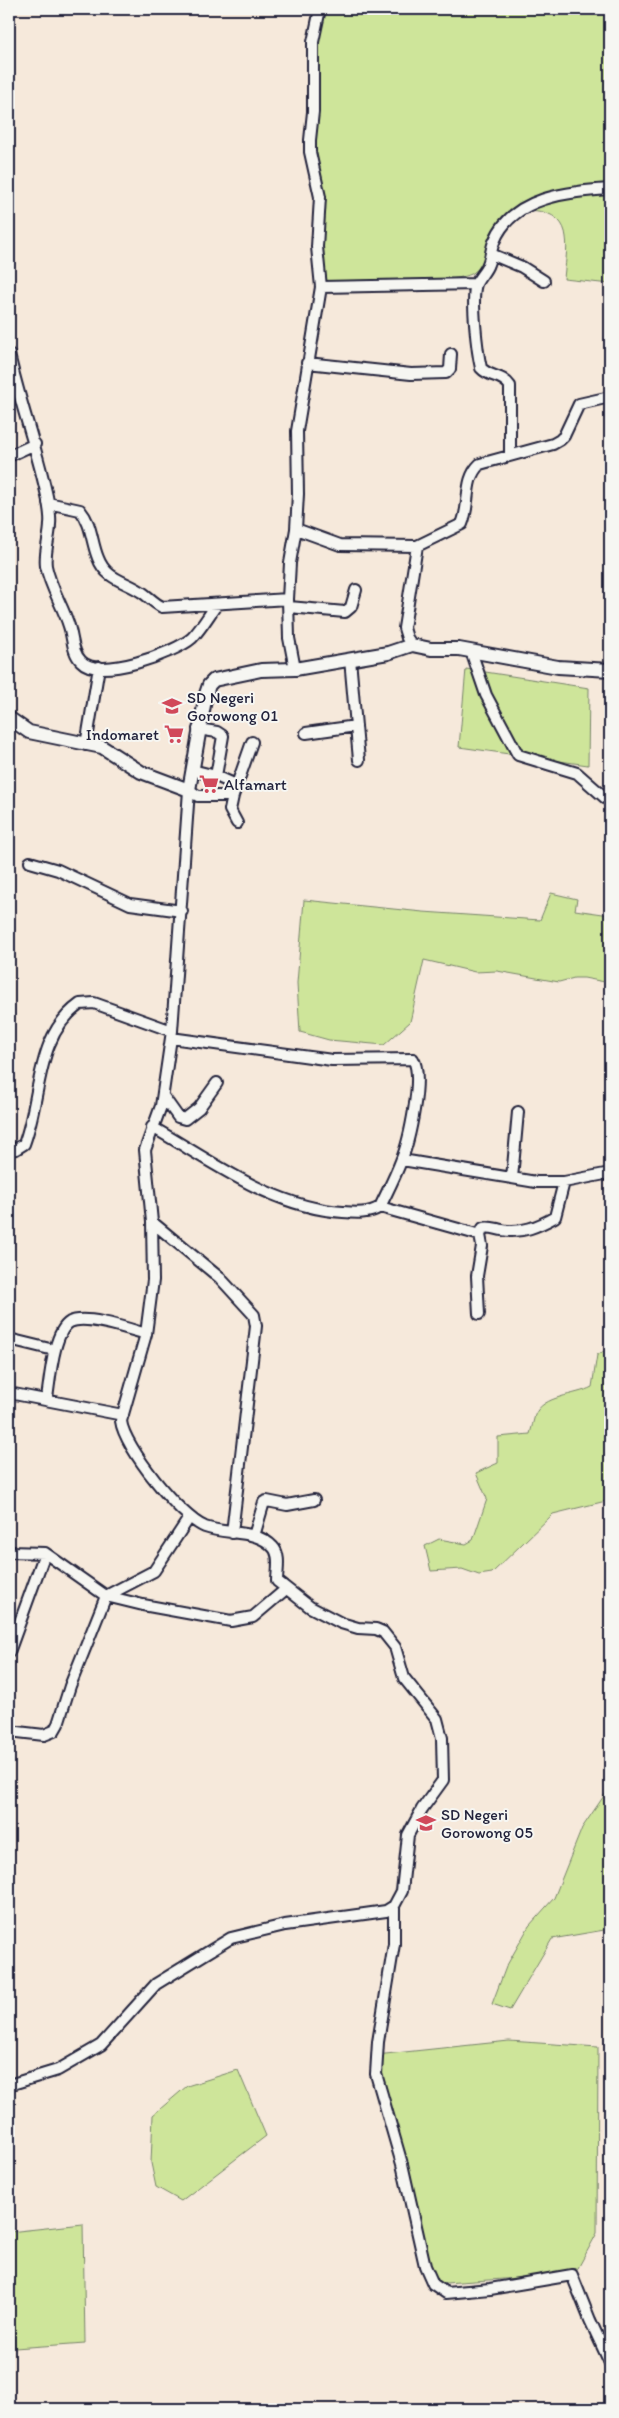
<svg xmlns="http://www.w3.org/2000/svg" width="619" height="2418" font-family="Itim,sans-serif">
<rect width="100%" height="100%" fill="#f6e9db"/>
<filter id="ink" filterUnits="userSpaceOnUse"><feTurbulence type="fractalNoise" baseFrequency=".02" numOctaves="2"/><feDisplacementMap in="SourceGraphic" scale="10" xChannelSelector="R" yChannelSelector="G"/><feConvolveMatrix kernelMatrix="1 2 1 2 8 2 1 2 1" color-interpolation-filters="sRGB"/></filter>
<g filter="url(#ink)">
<path fill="#cee59a" stroke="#78846a" d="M 318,9 L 610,9 L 610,284 L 564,279 C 565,266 568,250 566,237 C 563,209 531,208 510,212 C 500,233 492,260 473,273 C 456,285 348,282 321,283 L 313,50 Z
M 466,669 L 589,688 L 588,765 L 459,747 Z
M 551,893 L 577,899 L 575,910 L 610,915 L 610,983 L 584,978 L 574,978 L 559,982 L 497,971 L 475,972 L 424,960 L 410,1022 L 384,1045 L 329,1040 L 300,1032 L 297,983 L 304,900 L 423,912 L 540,920 Z
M 610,1348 L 610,1500 L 553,1514 L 492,1573 L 479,1575 L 462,1569 L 431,1571 L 425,1546 L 439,1539 L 466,1544 L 473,1540 L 487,1499 L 476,1473 L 498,1463 L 498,1437 L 530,1434 C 532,1428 533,1421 535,1415 C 543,1395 575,1396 592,1387 L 597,1355 Z
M 610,1787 L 610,1929 L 552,1939 L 510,2010 L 492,2004 L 506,1967 L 529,1926 L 554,1898 L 582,1828 Z
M 509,2041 L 598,2047 L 597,2233 L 570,2283 L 532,2277 L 431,2284 L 376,2055 Z
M 238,2070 L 266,2136 L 181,2201 L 156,2187 L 151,2163 L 153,2115 L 187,2086 Z
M 83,2224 L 85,2343 L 15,2348 L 9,2232 Z"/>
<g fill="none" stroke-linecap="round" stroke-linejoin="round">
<defs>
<path id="minor" d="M 491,254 L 522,267 L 544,281
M 321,287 L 476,284
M 9,354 C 20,404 38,451 48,501 C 49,508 51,517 50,524 C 50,537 44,552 46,566 C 50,587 63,606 69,626 C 73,638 72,652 81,661 C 99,681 175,653 192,638 C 201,629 209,615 217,604
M 307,363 L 411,374 L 446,373 L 450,369 L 451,354
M 510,455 L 510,386 C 502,374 490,378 481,368 C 477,351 471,299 476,284 C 479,277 486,271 488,264 C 491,257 491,249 494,242 C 512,196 569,192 610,189
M 9,456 L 35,444
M 48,503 L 80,510 C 92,524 91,541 98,558 C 106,580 126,581 143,593 C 150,598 154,603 162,607 L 288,599
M 296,529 L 340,545 L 417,546 L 404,628 L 407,638 L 412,645
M 417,546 L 462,524 C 471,503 463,480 480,464 L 553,444 L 560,440 L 564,436 L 579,404 L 610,397
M 289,607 L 345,612 L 351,607 L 356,590
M 471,651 L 486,695 L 518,755 L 577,773 L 610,802
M 350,659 L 359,760
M 295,669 L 289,638 L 288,599 L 290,563 L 296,529 L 298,494 L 297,431 L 321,287 L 317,247 L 320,197 L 310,152 L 310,140 L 313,112 L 313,42 L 320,9
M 198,729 L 217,732 L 223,736 L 216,776
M 306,733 L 356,726
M 252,742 L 233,796 L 198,796 L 189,790 L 172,1031 L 161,1106 L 145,1150 L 152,1222 L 153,1280 L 146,1334 L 121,1421 C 124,1447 180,1517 205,1527 C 227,1535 257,1529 273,1547 C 281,1555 277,1571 277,1581 L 310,1607 L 341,1623 L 358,1628 L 376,1629 L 383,1632 L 395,1647 L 404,1678 L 437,1719 L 442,1738 L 443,1780 L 422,1809 L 408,1835 L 402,1891 L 394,1906 L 394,1944 L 378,2042 L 376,2074 L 402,2164 L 425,2266 L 433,2284 L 446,2293 L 490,2289 L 572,2275 L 590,2320 L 610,2363
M 86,745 L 99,667
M 192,770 L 216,776 L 236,785
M 233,796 L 230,810 L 237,823
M 30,862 L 58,870 L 130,904 L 182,911
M 163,1096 L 178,1117 L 185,1119 L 199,1108 L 217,1083
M 152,1127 C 212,1161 273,1208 343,1212 C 356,1213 369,1214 380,1207 C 387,1192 395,1177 401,1161 C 409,1142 424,1076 413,1059 L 332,1060 L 171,1038
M 9,1150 L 16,1149 L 24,1144 C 42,1096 35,1036 80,1004 L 94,1003 L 172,1031
M 402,1160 L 536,1182 L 564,1182 L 610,1173
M 512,1178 L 518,1112
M 380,1207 L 480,1235 L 482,1246 L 477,1276 L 479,1314
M 152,1222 L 220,1278 L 254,1315 L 256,1326 L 232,1533
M 480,1235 L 483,1228 C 490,1226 496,1229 502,1230 C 521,1234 539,1226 555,1217 L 564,1182
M 9,1339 L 54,1350
M 9,1393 L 123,1415
M 47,1398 C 50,1380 53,1332 70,1322 C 86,1314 129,1329 146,1334
M 254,1536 L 264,1502 L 267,1501 L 287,1505 L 314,1500
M 9,1552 L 45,1553 L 106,1596 L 143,1605 L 231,1621 L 253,1617 L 286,1589
M 9,1652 L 45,1553
M 9,1731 L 44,1735 L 54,1731 L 58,1724 L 70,1686 L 106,1596 L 154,1571 L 189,1518
M 9,2085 L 58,2070 L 101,2045 L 156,1984 L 231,1938 L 285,1925 L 386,1911 L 394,1906"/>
<path id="tertiary" d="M 9,718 L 29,732 L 102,747 L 141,772 L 189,790 L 206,694 L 209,685 L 214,680 L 261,670 L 295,669 L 388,653 L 412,645 L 431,649 L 459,649 L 558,667 L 610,670"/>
</defs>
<use href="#minor" stroke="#22223b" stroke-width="14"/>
<use href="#tertiary" stroke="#22223b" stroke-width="16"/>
<use href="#minor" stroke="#f6f6f2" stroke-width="10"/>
<use href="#tertiary" stroke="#f6f6f2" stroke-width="12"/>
</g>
</g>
<defs>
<symbol id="school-bare" viewBox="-9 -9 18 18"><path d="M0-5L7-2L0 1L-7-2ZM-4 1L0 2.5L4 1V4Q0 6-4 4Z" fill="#d1495b" stroke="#f6f6f2" stroke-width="2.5" paint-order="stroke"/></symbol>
<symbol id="supermarket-bare" viewBox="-9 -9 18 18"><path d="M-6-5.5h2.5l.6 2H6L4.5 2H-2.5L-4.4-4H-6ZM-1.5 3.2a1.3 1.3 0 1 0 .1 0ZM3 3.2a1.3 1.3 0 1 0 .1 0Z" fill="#d1495b" stroke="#f6f6f2" stroke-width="2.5" paint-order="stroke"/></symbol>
</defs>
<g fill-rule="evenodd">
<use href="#school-bare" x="158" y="692" width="28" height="28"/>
<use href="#supermarket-bare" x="160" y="720" width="28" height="28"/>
<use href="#supermarket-bare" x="195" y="770" width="28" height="28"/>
<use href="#school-bare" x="412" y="1809" width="28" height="28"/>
</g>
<g text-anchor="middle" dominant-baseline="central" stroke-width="4" stroke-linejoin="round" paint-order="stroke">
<g font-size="16" fill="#22223b" stroke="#f6f6f2" text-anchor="start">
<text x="187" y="697">SD Negeri<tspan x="187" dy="18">Gorowong 01</tspan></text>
<text x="159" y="734" text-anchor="end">Indomaret</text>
<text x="224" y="784">Alfamart</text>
<text x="441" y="1814">SD Negeri<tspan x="441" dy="18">Gorowong 05</tspan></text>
</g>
</g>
<rect width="619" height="2418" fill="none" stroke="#f6f6f2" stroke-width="30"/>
<rect x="15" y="15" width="589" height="2388" fill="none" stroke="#22223b" stroke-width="2" filter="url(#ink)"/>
</svg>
